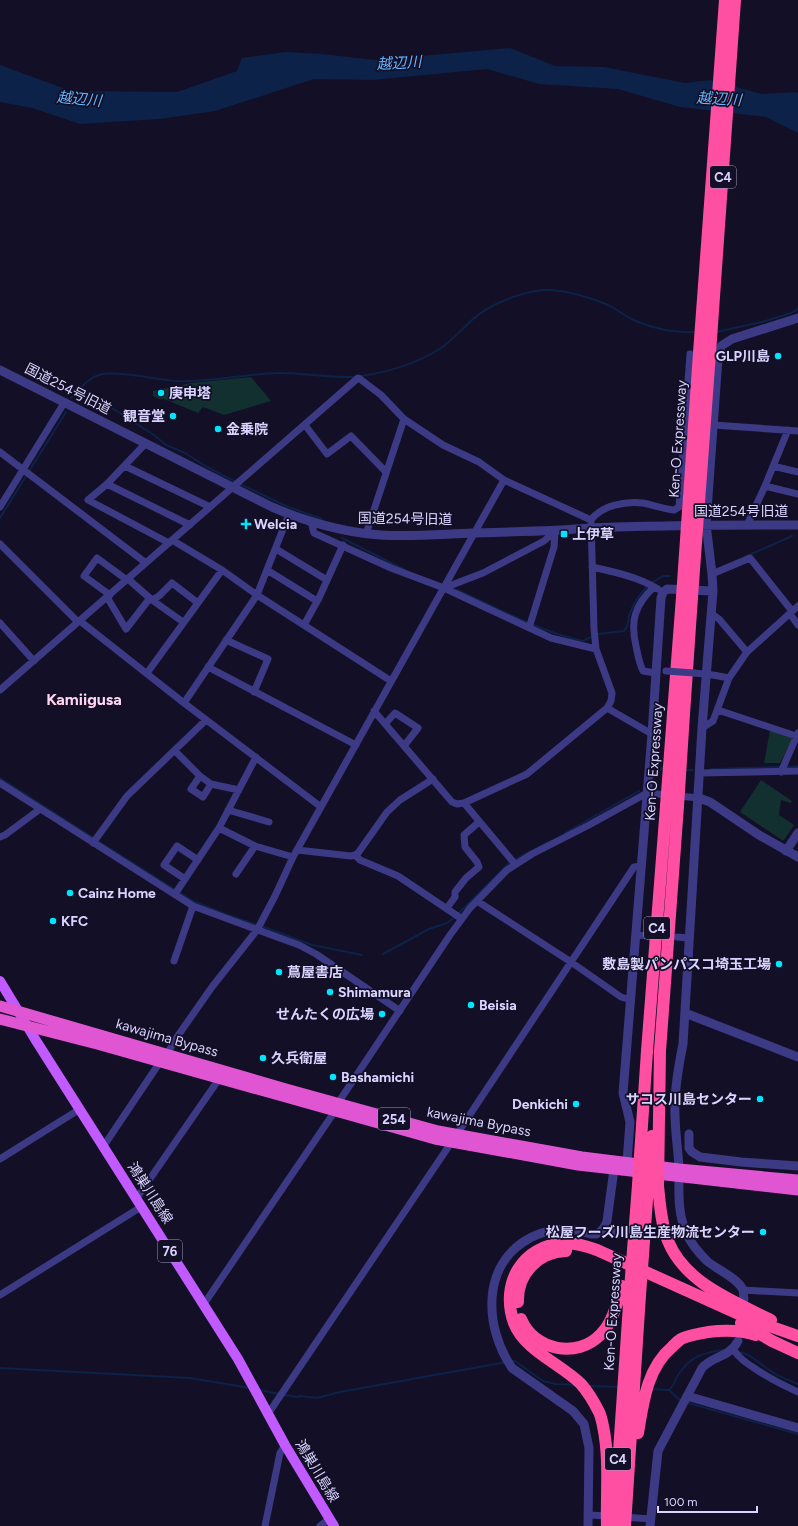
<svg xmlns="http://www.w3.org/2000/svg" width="798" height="1526" font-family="Figtree,'Noto Sans JP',sans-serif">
<rect width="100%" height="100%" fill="#130f26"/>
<path fill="#12302f" d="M 251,377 L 271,401 L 224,415 L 203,407 L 198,413 L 164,399 L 159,399 L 153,396 L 153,391 L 191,383 Z
M 770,730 L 791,737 L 792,739 L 780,763 L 764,763 Z
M 761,780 L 792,801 L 791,803 L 781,800 L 779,815 L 794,825 L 784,840 L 782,840 L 740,812 Z"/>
<path fill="#0c2248" d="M 510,48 L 555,66 L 604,67 L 685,83 L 710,80 L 762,94 L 796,92 L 798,93 L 798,133 L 766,117 L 680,107 L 618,89 L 539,84 L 487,69 L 373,80 L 314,79 L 215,111 L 160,119 L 80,124 L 32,108 L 0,102 L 0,65 L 71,91 L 177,92 L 237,71 L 242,58 L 286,52 L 322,54 L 375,60 Z"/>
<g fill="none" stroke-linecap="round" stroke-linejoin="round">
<path stroke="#0c2248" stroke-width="2" d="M 716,332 L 762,322 L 791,313 L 798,309
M 361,376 C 389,372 413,365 438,350 C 451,342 461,330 472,320 C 489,304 521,292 544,290 C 564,289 588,297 606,304 C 617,309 627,318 638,322 C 658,330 676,333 697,332
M 78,391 L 94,397 L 109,406 L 154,435 L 166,445 L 185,453 L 207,467 L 236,482
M 71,398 C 80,390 87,378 99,375 C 118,370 156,380 177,381 C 212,383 246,373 280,373 C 305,373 329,378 353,377
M 240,484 L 286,506 L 322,519
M 0,518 L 66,412
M 342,538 L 405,570
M 747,556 L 792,536
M 651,583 L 663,576 L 670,576
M 457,590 C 500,609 538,631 583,641 L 591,637
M 598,634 L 624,631 C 628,627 628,622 629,616 C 632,606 640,593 648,586
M 786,767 L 798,766
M 711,769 L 782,767
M 684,770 L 693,770
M 654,777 L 662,768 L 665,768
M 0,778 L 92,837
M 565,833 L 639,791
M 98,841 L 193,901 L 225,914 L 257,925
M 514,860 L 551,841
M 458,914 L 510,862
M 261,926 L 312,945 L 362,955
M 383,954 L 429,929 L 447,923 L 455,917
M 738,1352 C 751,1353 760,1365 771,1371 C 779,1377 789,1380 798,1384
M 511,1362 L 515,1361 L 543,1381 L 556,1384 L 576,1385
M 0,1368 L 190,1378 L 250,1388
M 588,1386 L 619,1387
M 652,1389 L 669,1390 L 681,1401
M 260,1390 L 279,1394
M 669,1390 C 676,1384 674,1382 678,1375 C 691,1356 702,1353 723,1350
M 284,1395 L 298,1397 L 300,1396 L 317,1398 L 340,1392 L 507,1362
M 688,1403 L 798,1434"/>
<path stroke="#312d47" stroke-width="9" stroke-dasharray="9 4.5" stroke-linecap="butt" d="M 619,1233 L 676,1232 L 681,1230"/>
<path stroke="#3d3a85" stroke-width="7" d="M 305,425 L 327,454 L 351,436 L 386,472
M 713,425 L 798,431
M 146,443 L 107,484 L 88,500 L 169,543
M 0,452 L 146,563
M 125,466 L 210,507
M 773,466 L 798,472
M 107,484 L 190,525
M 765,486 L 798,494
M 0,507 L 64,403
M 311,522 L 314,533 L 391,568 L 444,588 L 551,638 L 596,649
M 747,525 L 765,486 L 788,430
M 366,534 L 404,419
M 172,540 L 222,570 L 257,595 L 391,681
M 0,544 L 78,622
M 276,549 L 327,580
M 592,567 C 615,572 638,577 658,589
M 267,570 L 317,601
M 712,574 L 750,558 L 792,611
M 128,579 L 152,600 L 183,622
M 654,587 C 635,605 630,620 636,646 C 638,655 639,663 643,671 L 656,673
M 444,588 L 483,573 L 544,541 L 555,531 L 554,547 L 529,628
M 110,595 L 84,576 L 97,558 L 127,580
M 107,597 L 126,629 L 150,598
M 152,600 L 159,596 L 172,583 L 198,603
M 712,614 L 719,619 L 747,652
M 790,614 L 798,625
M 80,621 L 184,703 L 321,807
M 0,623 L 34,661
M 304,625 L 319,598 L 343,545
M 226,640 L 268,659 L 254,692
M 208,667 L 356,745
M 147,673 L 222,570
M 694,673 L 713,675 L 729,678
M 0,690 L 358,378 L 360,379 L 381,395 L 404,419 L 443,445 L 479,462 L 504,480 L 591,520
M 184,703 L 257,595 L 289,514
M 607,708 L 652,734
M 718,710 L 796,736
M 374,711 L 452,802 L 457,804 L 464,803 L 527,774 L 607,708 L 611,701 L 612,693 L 596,649 L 594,629 L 591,520 C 602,505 626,501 643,503 C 653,505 663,509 674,510 L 679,507 L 690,354
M 385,724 L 395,713 L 418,728 L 404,746
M 702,728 L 713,721 L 729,678 L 747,652 L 798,606
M 175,751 L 200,776 L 211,784 L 239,790
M 781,772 L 798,733
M 700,773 L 798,771
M 200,776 L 191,789 L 203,797 L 211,784
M 0,783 L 193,906 L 299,945 L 316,954 L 400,1011
M 464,803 L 515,864
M 228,810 L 269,822
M 219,828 L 255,846 L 293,857
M 0,837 L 5,835 L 40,809
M 93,843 L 127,796 L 206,720
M 297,850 L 351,856 L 355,855 L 360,860 L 398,876 L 462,919
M 355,855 L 358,853 L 387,812 L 400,800 L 433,779
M 236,874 L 255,846
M 185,879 L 164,865 L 177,846 L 198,860
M 175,894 L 219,828 L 256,757
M 477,901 L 571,962 L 621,997 L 631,1000
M 447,908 L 455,897 L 455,892 L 466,878 L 479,867 L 477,862 L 465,847 L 464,835 L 479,822
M 636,935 L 648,936
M 677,937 L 689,938
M 174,961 L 193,906
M 167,1054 L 177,1037 L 212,987 L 257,930 L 275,896 L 293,857 L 504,480
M 338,1103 L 450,935 L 470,908 L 507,870 L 532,854 L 589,825 L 647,793 L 699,798
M 103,1147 L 160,1062
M 0,1159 L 80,1109
M 136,1199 L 219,1079
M 743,1290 L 798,1293
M 0,1295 L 141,1207
M 204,1304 L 335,1111
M 733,1349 C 739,1358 745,1362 754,1368 C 770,1379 780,1384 798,1392
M 268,1414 L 457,1134 L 634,867 L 641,866
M 588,1515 L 609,1516
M 623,1517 L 651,1519
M 265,1526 L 280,1453 L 285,1445
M 320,1526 L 329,1519"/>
<path stroke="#3d3a85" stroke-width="9" d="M 0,370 L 272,507 C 307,522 342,532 380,535 C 411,537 443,534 474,533 C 513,532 553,531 592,528 C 661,525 729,525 798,525
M 699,798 L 710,802 L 759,835 L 798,857
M 786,851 L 798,833
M 685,1013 L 798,1057
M 689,1134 L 689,1148 L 692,1152 L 700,1157 L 741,1162 L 798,1166
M 627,1162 L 630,1122 L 623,1093 L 652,734 L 661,598 L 663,592 L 667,589 L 713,591
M 605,1228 L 612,1232 L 619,1233
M 744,1299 C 743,1296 744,1292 743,1290 C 738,1278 716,1269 707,1261 C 699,1253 691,1244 687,1234 C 677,1214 679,1191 679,1168 C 678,1147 674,1126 675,1104 C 675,1084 679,1064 683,1044 L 702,728 L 713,591 L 712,574 L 706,524 L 718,358 L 721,346 L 732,339 L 798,318
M 687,1396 L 798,1428
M 588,1526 L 589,1448 L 584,1424 L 573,1411 L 512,1368 C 484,1327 481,1264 530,1238 C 543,1231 561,1228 575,1230 C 582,1231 589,1235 596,1234 C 602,1232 605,1228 607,1221 L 614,1169
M 650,1526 L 658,1451 L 702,1368 C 714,1355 729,1358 738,1341"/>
<path stroke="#c25bff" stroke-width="10" d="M 0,981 L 35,1039 L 238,1359 L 285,1445 L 334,1526"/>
<path stroke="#e055d1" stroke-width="11" d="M 0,1006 L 286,1089 L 438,1131 L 582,1157 L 679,1169 L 798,1180
M 0,1019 L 97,1044 L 435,1139 L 578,1165 L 798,1190"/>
<path stroke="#ff4fa3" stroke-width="12" d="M 699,353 L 725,0
M 710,353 L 735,0
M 673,714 L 682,597
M 684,714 L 692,597
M 647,1051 L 666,806
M 660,1051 L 678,806
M 658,1186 C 660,1204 661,1224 668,1241 C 685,1283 733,1301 771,1320
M 633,1250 L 638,1185
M 643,1255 L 648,1186
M 518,1302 C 517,1274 538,1252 566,1251
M 521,1319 C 534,1351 578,1359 601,1334 C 613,1322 617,1303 622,1286
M 741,1323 L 772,1341 L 798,1353
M 638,1433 C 643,1403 647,1368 672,1347 C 675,1344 678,1341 681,1339 C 689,1335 699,1334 708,1332 C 724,1330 741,1330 756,1335
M 614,1525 L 630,1290
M 607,1526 C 606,1493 610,1459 603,1426 C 602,1421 601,1416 599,1412 C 594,1402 588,1392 581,1384 C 561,1364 524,1350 514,1323 C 500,1284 522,1245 565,1243 C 576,1243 586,1246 597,1250 L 752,1320 L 798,1336
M 625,1526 L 640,1295"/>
<path stroke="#3d3a85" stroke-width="7" d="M 666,671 L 694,673"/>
<path stroke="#ff4fa3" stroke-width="12" d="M 682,597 L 699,353
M 692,597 L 710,353
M 666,806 L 673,714
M 678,806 L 684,714
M 638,1185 L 647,1051
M 648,1186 L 652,1136
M 658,1186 L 660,1051
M 630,1290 L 633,1250
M 640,1295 L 643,1255"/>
</g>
<g fill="#00e5ff" stroke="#130f26" stroke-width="1.5">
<circle cx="778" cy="356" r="4"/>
<circle cx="161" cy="393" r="4"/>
<circle cx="173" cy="416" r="4"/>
<circle cx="218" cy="429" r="4"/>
<path d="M244 518h4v4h4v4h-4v4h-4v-4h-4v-4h4z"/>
<rect x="560" y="530" width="8" height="8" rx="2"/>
<circle cx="70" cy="893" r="4"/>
<circle cx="53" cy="921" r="4"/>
<circle cx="779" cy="964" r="4"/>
<circle cx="279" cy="972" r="4"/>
<circle cx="330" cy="992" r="4"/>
<circle cx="471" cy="1005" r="4"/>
<circle cx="382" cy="1014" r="4"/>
<circle cx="263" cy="1058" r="4"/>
<circle cx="333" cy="1077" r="4"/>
<circle cx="760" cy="1099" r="4"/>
<circle cx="576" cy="1104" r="4"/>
<circle cx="763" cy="1232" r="4"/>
</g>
<g text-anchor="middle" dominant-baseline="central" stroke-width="3.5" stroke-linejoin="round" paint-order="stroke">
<g fill="#130f26" stroke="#9e99be" stroke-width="1">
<rect x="710" y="166" width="26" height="22" rx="3"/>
<rect x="644" y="917" width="26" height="22" rx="3"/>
<rect x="378" y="1108" width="32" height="22" rx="3"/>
<rect x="158" y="1240" width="24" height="22" rx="3"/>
<rect x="605" y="1448" width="26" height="22" rx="3"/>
</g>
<g font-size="13" font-weight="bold" fill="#d9d4ff">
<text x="723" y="177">C4</text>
<text x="657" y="928">C4</text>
<text x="394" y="1119">254</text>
<text x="170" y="1251">76</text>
<text x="618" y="1459">C4</text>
</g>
<g font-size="14" font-weight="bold" fill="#d9d4ff" stroke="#130f26" text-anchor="start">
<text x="770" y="356" text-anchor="end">GLP川島</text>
<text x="169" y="393">庚申塔</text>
<text x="165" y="416" text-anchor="end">観音堂</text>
<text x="226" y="429">金乗院</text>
<text x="254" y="524">Welcia</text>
<text x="572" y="534">上伊草</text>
<text x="78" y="893">Cainz Home</text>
<text x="61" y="921">KFC</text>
<text x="771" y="964" text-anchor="end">敷島製パンパスコ埼玉工場</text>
<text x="287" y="972">蔦屋書店</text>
<text x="338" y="992">Shimamura</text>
<text x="479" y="1005">Beisia</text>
<text x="374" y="1014" text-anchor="end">せんたくの広場</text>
<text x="271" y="1058">久兵衛屋</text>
<text x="341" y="1077">Bashamichi</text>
<text x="752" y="1099" text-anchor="end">サコス川島センター</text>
<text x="568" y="1104" text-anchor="end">Denkichi</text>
<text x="755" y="1232" text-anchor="end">松屋フーズ川島生産物流センター</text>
</g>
<g font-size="14" fill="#d9d4ff" stroke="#130f26">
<text transform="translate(68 389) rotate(27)">国道254号旧道</text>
<text transform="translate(678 439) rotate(-86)">Ken-O Expressway</text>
<text x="741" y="511">国道254号旧道</text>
<text transform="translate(405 519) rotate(1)">国道254号旧道</text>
<text transform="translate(654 762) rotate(-86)">Ken-O Expressway</text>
<text transform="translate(167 1038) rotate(16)">kawajima Bypass</text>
<text transform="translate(479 1122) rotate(11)">kawajima Bypass</text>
<text transform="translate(150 1193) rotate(57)">鴻巣川島線</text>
<text transform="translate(613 1312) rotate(-86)">Ken-O Expressway</text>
<text transform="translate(317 1471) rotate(59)">鴻巣川島線</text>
</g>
<g font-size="15" font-style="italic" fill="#62b6ff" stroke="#130f26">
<text transform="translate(399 63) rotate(-3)">越辺川</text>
<text transform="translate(79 99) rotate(5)">越辺川</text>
<text transform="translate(719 99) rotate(3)">越辺川</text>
</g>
<g font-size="16" font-weight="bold" fill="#ffd6f0" stroke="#130f26">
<text x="84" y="699">Kamiigusa</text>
</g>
</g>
<path d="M658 1506v6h99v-6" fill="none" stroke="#d9d4ff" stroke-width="2"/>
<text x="664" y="1506" font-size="12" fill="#d9d4ff" stroke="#130f26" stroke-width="3" paint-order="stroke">100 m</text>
</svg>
